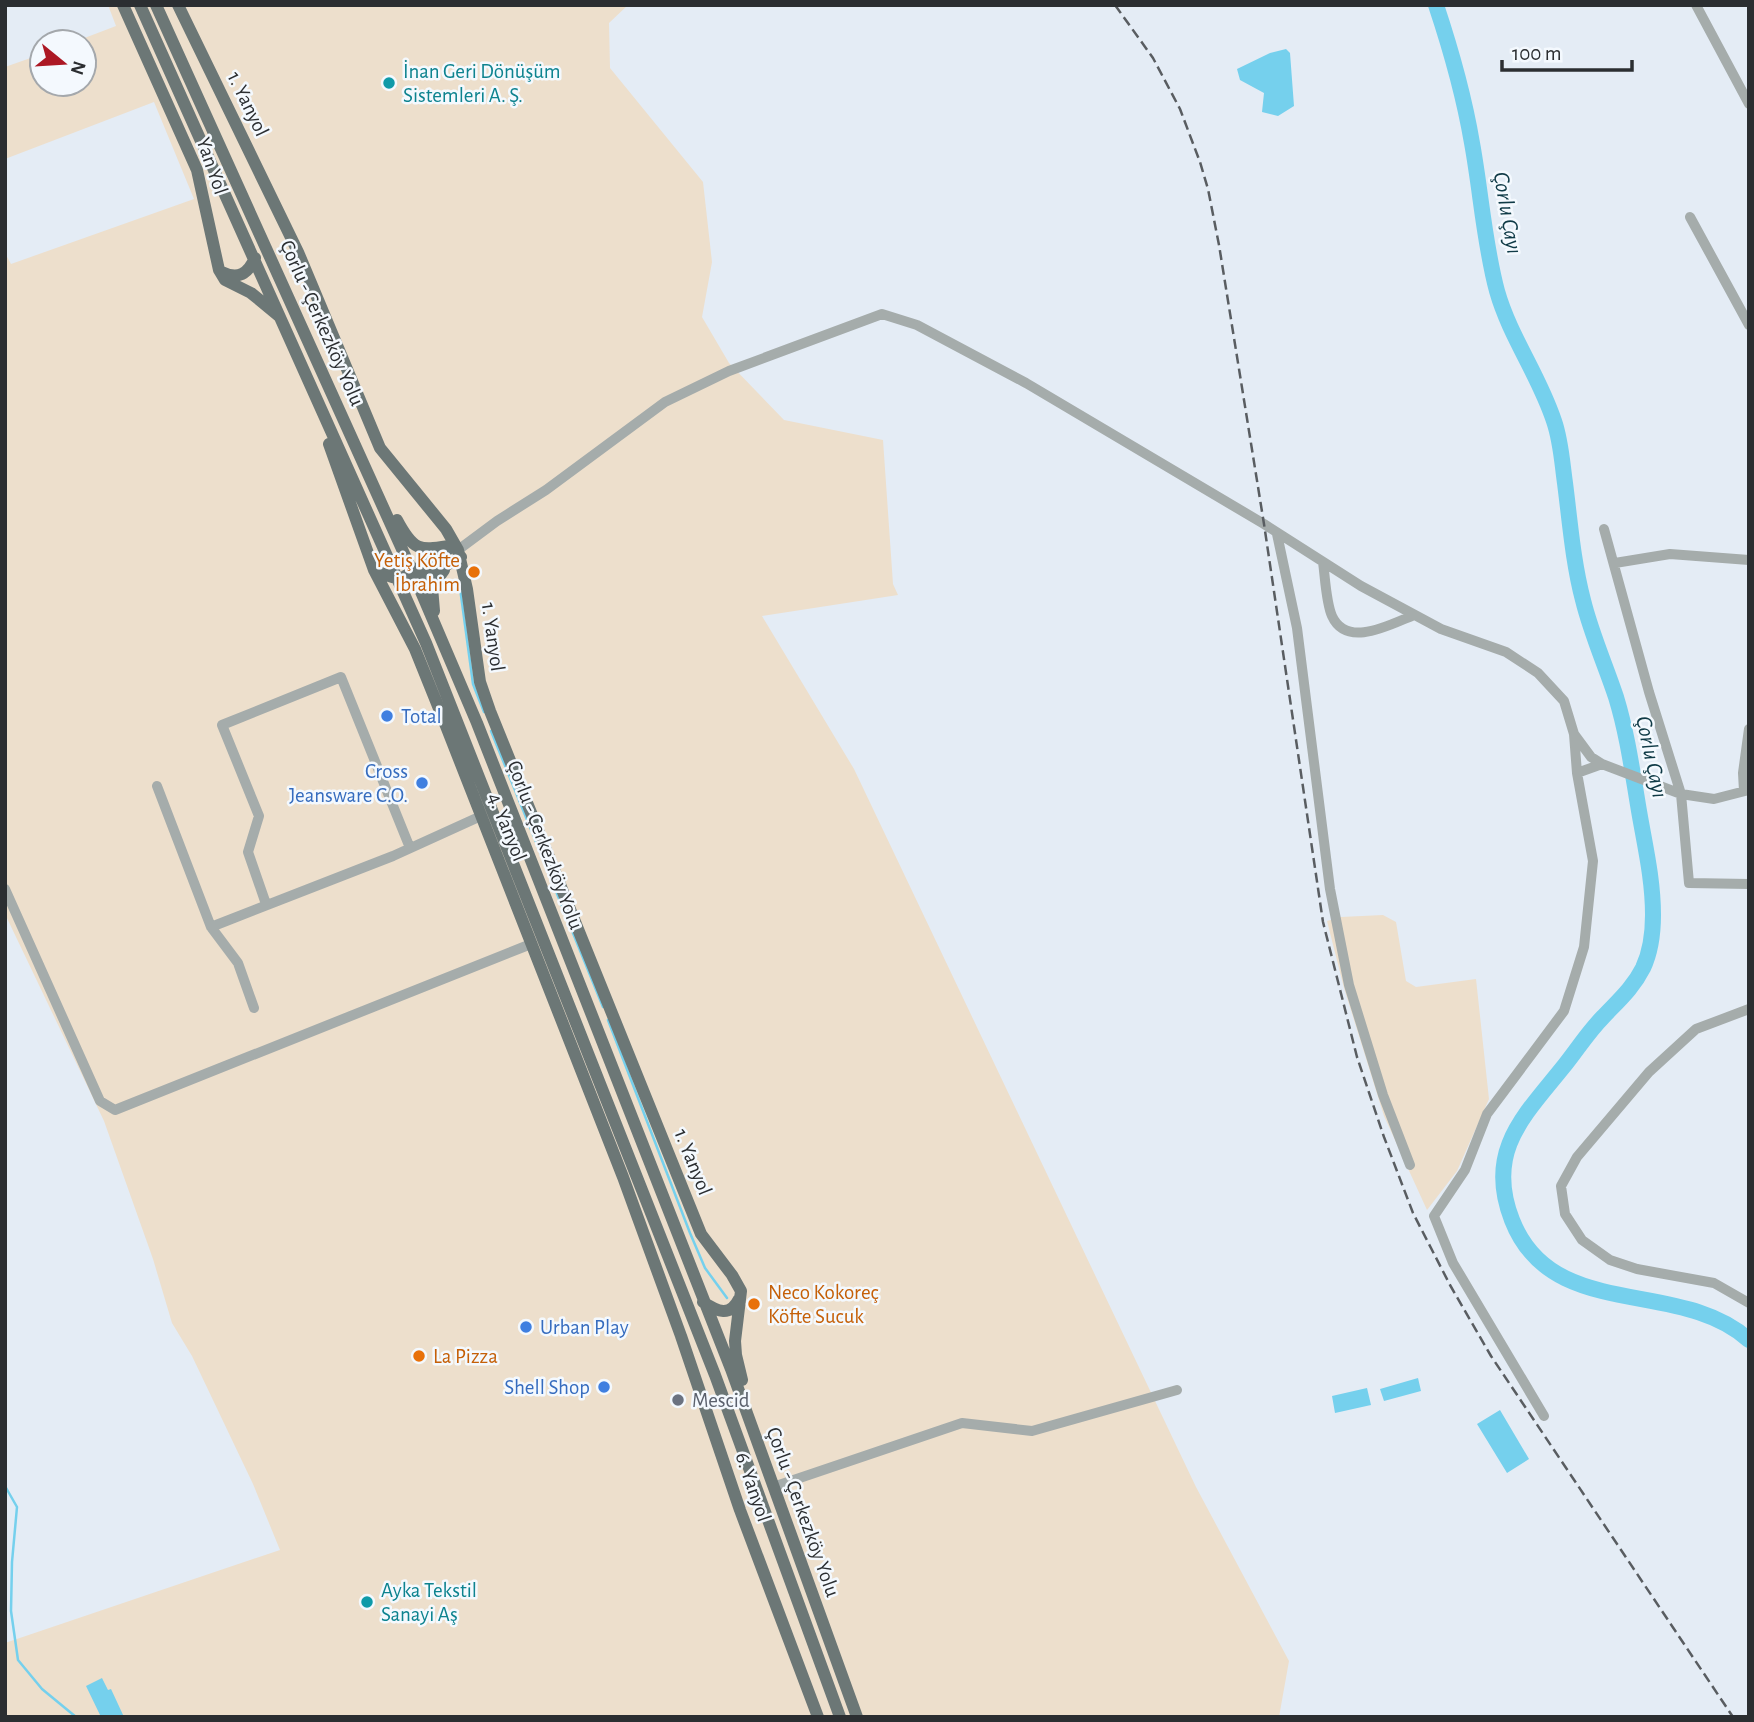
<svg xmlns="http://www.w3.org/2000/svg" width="1754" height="1722" font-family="'Alegreya Sans',sans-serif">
<rect width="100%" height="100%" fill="#e4ecf5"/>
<path fill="#eddfcc" d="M 108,5 L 628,5 L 609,23 L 610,68 L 703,182 L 712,262 L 702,317 L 729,363 L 784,420 L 883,440 L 893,584 L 898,595 L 762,616 L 854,769 L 1196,1487 L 1289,1661 L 1279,1717 L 5,1717 L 5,1643 L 280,1550 L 253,1484 L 192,1356 L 172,1323 L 153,1259 L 104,1121 L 5,914 L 5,253 L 11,264 L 194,199 L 154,102 L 5,159 L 5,67 L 42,54 L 42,84 L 84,84 L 84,42 L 74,42 L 116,26 Z
M 1383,915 L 1396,922 L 1406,981 L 1416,987 L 1476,979 L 1489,1099 L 1457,1171 L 1427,1210 L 1384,1116 L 1344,988 L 1327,921 L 1341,917 Z"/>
<path fill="#75d0ed" d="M 1286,49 L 1290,53 L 1294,106 L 1278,116 L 1262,112 L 1264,93 L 1240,80 L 1237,69 L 1270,53 Z
M 1418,1378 L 1421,1391 L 1384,1401 L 1380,1389 Z
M 1367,1388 L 1371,1405 L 1335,1413 L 1332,1396 Z
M 1500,1410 L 1529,1459 L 1507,1473 L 1477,1424 Z
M 102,1678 L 108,1690 L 111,1689 L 124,1717 L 101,1717 L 86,1686 Z"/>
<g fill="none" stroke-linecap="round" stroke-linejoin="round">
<path stroke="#75d0ed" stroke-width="2.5" d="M 460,588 L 473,684 L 484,712
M 491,731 L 603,1007
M 608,1020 L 690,1233 L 705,1268 L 727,1298
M 5,1486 L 17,1507 L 12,1562 L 11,1611 L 18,1660 L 42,1689 L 76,1717"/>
<path stroke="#75d0ed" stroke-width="16" d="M 1436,5 C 1451,50 1464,96 1472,143 C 1481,192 1484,243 1497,291 C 1510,337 1539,375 1554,421 C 1561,441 1562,462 1565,483 C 1570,522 1573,562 1583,600 C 1591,633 1605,664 1616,697 C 1627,733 1632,769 1638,805 C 1644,842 1653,877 1653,915 C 1653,933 1651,951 1643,968 C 1633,988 1618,1001 1603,1017 C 1588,1032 1577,1050 1564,1066 C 1524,1116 1485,1151 1512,1220 C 1552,1323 1680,1277 1749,1340"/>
<path stroke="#a5acab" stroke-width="10" d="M 1696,5 L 1749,104
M 1690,217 L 1749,325
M 1604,529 L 1649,692 L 1681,794 L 1689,883 L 1749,884
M 1277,534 L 1297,628 L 1330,889 L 1349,985 L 1383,1095 L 1410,1165
M 458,550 L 497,521 L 546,490 L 665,402 L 729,371 L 882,314 L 917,325 L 1026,383 L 1264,524 L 1361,586 L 1441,629 L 1506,652 L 1538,673 L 1564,701 L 1574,734 L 1591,757 L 1602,764 L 1681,794 L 1714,799 L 1749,790
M 1323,562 C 1325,576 1326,603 1332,616 C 1347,649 1391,624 1414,615
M 1615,563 L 1670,554 L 1749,560
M 1574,734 L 1577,773 L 1602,764
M 157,786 L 211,927 L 238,963 L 254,1008
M 1744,791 L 1743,773 L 1749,729
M 5,889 L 100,1101 L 115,1110 L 531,944
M 266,904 L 248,852 L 259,816 L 222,725 L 341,677 L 410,848
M 211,927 L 393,856 L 481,816
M 1749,1009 L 1696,1029 L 1649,1072 L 1577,1157 L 1561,1186 L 1565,1214 L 1582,1240 L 1610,1260 L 1637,1269 L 1714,1283 L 1749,1303
M 1544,1416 L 1453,1263 L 1434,1216 L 1465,1170 L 1487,1114 L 1564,1011 L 1584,947 L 1593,861 L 1577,773
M 773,1487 L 962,1423 L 1032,1431 L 1177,1390"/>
<path stroke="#6c7776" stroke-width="12" d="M 123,5 L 197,170 L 219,270 L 225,280 L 251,293 L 279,316
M 140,5 L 426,643 L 715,1375 L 840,1717
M 156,5 L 416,580 L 477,723 L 731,1369 L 857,1717
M 178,5 L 298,252 L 380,448 L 446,529 L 458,550 L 467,589 L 480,682 L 490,711 L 701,1234 L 732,1275 L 741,1291 L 735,1341 L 736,1355 L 742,1380
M 222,272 C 238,280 248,274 255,258
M 329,444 L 374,570 L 415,649 L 446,726 L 623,1177 L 681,1336 L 740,1510 L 818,1717
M 397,520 C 415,554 421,550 455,545
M 374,570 C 414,589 425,576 461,557
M 405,576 L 449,549
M 434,611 L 432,587 L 444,570
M 703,1302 C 718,1312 730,1317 739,1299"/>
<path stroke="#595d61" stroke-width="2.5" stroke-dasharray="10 5" stroke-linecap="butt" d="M 1115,5 L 1153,58 L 1180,109 L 1200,162 L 1208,189 L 1219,245 L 1264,524 L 1323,922 L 1357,1057 L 1384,1137 L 1413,1213 L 1450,1285 L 1491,1356 L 1733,1717"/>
</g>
<g fill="#0f9aa8" stroke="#f4f9fe" stroke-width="2.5">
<circle cx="389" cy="83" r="7"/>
<circle cx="367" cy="1602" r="7"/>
</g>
<g fill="#e8710a" stroke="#f4f9fe" stroke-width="2.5">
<circle cx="474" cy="572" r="7"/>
<circle cx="754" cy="1304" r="7"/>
<circle cx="419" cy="1356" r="7"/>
</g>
<g fill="#3f7fe0" stroke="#f4f9fe" stroke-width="2.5">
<circle cx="387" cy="716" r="7"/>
<circle cx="422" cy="783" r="7"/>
<circle cx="526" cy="1327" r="7"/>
<circle cx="604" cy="1387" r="7"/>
</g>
<circle fill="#6b7280" stroke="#f4f9fe" stroke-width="2.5" cx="678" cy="1400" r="7"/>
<g text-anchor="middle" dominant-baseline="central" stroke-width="5" stroke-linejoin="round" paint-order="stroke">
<g font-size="21" fill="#0d838f" stroke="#f4f9fe" text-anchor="start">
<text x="403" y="71">İnan Geri Dönüşüm<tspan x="403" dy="24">Sistemleri A. Ş.</tspan></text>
<text x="381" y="1590">Ayka Tekstil<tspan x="381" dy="24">Sanayi Aş</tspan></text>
</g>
<g font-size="21" fill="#2b2e31" stroke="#f4f9fe">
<text transform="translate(248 104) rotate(64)">1. Yanyol</text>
<text transform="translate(212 166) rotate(71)">Yan Yol</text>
<text transform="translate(322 323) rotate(66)">Çorlu - Çerkezköy Yolu</text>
<text transform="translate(493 637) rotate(82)">1. Yanyol</text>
<text transform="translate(507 827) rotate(68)">4. Yanyol</text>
<text transform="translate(545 845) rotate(69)">Çorlu - Çerkezköy Yolu</text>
<text transform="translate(693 1162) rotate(68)">1. Yanyol</text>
<text transform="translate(753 1487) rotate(71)">6. Yanyol</text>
<text transform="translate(803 1512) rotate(70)">Çorlu - Çerkezköy Yolu</text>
</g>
<g font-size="21" fill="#c56008" stroke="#f4f9fe" text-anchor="start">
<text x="460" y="560" text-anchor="end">Yetiş Köfte<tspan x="460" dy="24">İbrahim</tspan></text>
<text x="768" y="1292">Neco Kokoreç<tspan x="768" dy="24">Köfte Sucuk</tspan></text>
<text x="433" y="1356">La Pizza</text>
</g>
<g font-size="21" fill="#366cbe" stroke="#f4f9fe" text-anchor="start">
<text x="401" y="716">Total</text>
<text x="408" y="771" text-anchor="end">Cross<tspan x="408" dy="24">Jeansware C.O.</tspan></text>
<text x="540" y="1327">Urban Play</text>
<text x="590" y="1387" text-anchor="end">Shell Shop</text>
</g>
<g font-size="21" fill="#5b616d" stroke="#f4f9fe" text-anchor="start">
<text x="692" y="1400">Mescid</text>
</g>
<g font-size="23" font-style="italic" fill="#0f3a46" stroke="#f4f9fe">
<text transform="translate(1507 213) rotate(80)">Çorlu Çayı</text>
<text transform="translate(1651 757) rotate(78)">Çorlu Çayı</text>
</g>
</g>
<rect width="1754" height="1722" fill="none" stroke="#2b2e31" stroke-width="14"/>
<g transform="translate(63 63) rotate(108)"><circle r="33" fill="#f4f9fe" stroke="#a4a8ac" stroke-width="2"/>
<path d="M0-5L12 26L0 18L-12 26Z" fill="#ac1824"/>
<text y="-10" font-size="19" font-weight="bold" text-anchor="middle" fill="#2b2e31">N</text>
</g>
<path d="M1502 60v10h130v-10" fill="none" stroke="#2b2e31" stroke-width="3.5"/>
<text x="1512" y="60" font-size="21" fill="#2b2e31" stroke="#f4f9fe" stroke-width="5" paint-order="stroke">100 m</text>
</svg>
